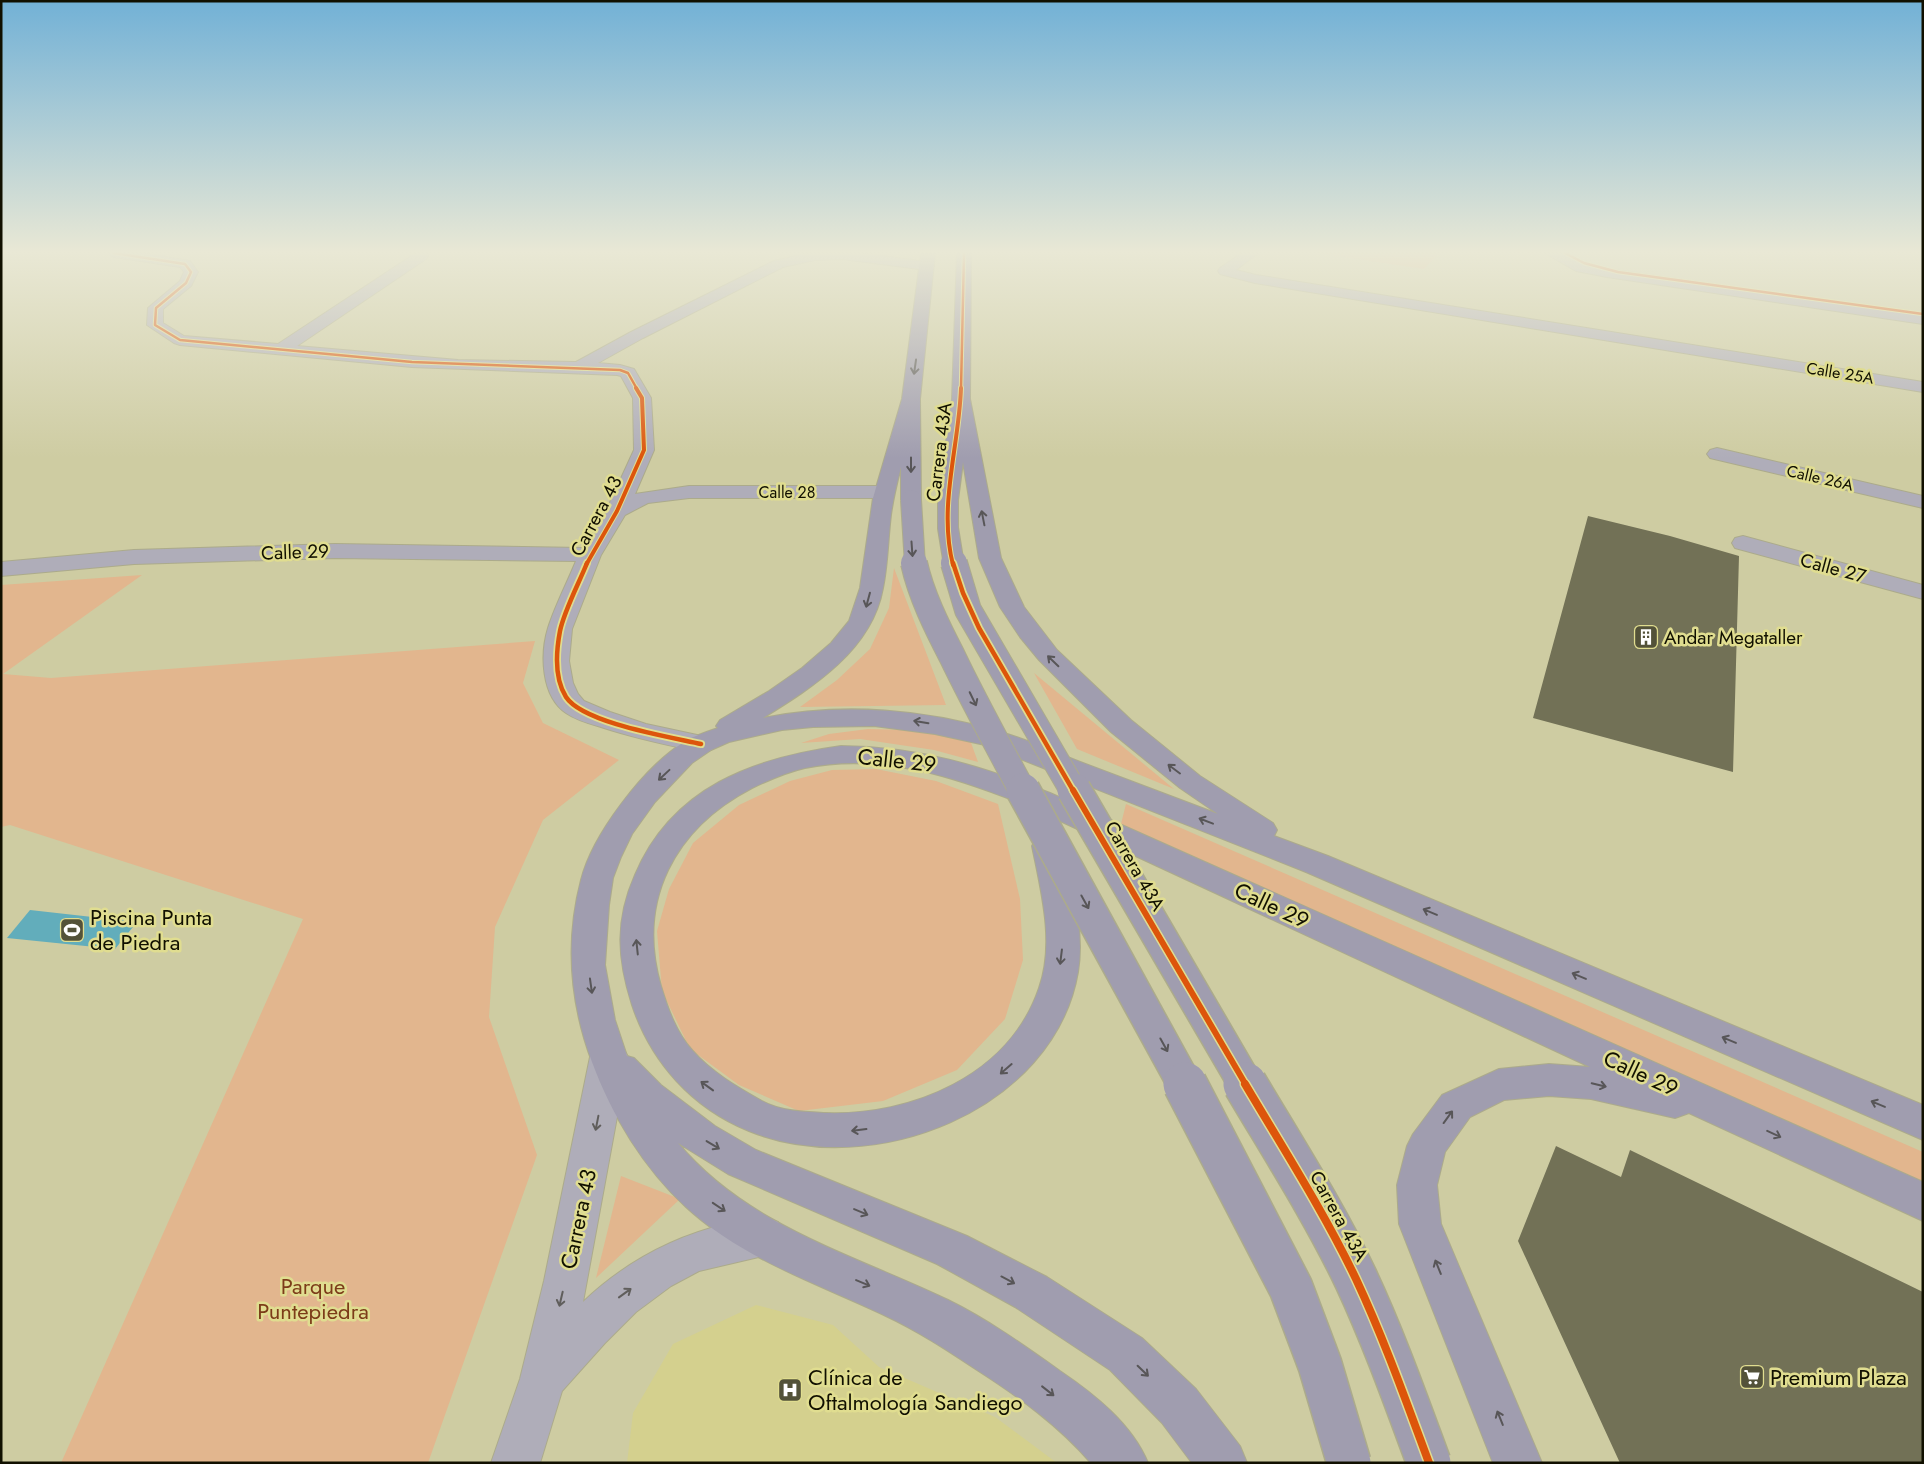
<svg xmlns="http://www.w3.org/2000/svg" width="1924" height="1464" font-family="Jost,sans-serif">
<rect width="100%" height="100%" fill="#cecca2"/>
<path fill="#d4d08e" d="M 756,1305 L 833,1325 L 879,1367 L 995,1417 L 1057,1463 L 627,1463 L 633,1413 L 673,1344 Z"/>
<path fill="#e2b68e" d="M 1317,253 L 1439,253 L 1424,269 Z
M 894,568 L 946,705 L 800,707 L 837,680 L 870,649 L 889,608 Z
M 142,575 L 3,674 L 51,678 L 535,641 L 523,683 L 543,723 L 619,760 L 543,820 L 495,927 L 489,1017 L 537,1155 L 428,1463 L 61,1463 L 303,919 L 10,825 L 1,827 L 1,585 Z
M 1034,673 L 1174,789 L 1077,749 Z
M 868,729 L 916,730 L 970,740 L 978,762 L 934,750 L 860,739 L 801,743 L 829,734 Z
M 876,769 L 936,781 L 998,804 L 1020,899 L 1023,960 L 1005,1019 L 957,1070 L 883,1101 L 799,1111 L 739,1085 L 690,1049 L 662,991 L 657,931 L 669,889 L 693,843 L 739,805 L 790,781 L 832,770 Z
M 1126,804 L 1923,1152 L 1923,1183 L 1121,824 Z
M 621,1176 L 680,1199 L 596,1278 Z"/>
<path fill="#62adbb" d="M 30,910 L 137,922 L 115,949 L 7,938 Z"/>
<path fill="#727156" d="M 1588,516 L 1670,536 L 1739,556 L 1733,772 L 1533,718 Z
M 1556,1146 L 1621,1177 L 1630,1150 L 1923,1292 L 1923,1463 L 1620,1463 L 1518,1241 Z"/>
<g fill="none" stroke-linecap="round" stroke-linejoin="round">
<defs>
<path id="minor" d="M 107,253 L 142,253 L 190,261 L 198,272 L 191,286 L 163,309 L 163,323 L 184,336 L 278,344 L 416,253 L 426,253 L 428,256 L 426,259 L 297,346 L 458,360 L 576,362 L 631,332 L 774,261 L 809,253 L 860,253 L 927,262 L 934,266 L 927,270 L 842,259 L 815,260 L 783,267 L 643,338 L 598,363 L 620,365 L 634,369 L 651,398 L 654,450 L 635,494 L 689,486 L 885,486 L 892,488 L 895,492 L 892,496 L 885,498 L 689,498 L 648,503 L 625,515 L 601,555 L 572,629 L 569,661 L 573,683 L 578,694 L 584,701 L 610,712 L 646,724 L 711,738 L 715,744 L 711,750 L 701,752 C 667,745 634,738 601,727 C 590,724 576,720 566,713 C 541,696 540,654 548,628 C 555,606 567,583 576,561 L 335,558 L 134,564 L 1,576 L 1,562 L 134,550 L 335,544 L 583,548 L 606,511 L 634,450 L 633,398 L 621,376 L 617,375 L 412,367 L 180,345 L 174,343 L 147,325 L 148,308 L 180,281 L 184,272 L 180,267 L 114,257 Z
M 1242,253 L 1258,253 L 1236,270 L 1256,275 L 1923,382 L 1923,392 L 1255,283 L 1220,274 L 1218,271 L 1220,268 Z
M 1545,253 L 1563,253 L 1585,265 L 1607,269 L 1923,314 L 1923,324 L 1607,277 L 1576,271 Z
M 1717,448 L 1923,496 L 1923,508 L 1710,458 L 1707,454 L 1710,450 Z
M 1743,536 L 1923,585 L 1923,599 L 1735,548 L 1732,543 L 1735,538 Z
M 609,1042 L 622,1046 L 628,1057 L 583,1302 C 624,1263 672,1237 726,1224 C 737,1222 753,1215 764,1217 C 768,1217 774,1221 778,1222 L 784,1236 L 778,1250 L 763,1256 L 699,1271 L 671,1286 L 636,1312 L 605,1343 L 562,1391 L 540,1463 L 491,1463 L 520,1379 L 544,1281 L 590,1057 L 596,1046 Z"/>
<path id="major" d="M 921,253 L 935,253 L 920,399 L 921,500 L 918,504 L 911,506 L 904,504 L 901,500 L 901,467 C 897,483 893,499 891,515 C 888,539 888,564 883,588 C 872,650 813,687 763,718 C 843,702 927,709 1004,733 C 1028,740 1052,751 1075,760 C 1123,778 1170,796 1218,814 L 1180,788 L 1111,732 L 1039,660 L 1020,637 L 1000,607 L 979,558 L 963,462 L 958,500 L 955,504 L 948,506 L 941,504 L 938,500 L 952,399 L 957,253 L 971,253 L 970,399 L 1001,558 L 1024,607 L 1057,650 L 1131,720 L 1200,776 L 1273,823 L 1277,830 L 1274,836 L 1328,856 L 1923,1105 L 1923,1140 L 1306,872 L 985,745 L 935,734 L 874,726 L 813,727 L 782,730 L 729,742 L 711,750 L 692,763 L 655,802 L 632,834 L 621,857 L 613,878 L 609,905 L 605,965 L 615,1020 L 627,1056 L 634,1058 L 661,1085 L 715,1126 L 756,1150 L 967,1236 L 1047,1277 L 1142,1338 L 1196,1389 L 1240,1446 L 1247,1463 L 1192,1463 L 1162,1423 L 1110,1370 L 1015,1307 L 937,1264 L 728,1174 L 678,1143 C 747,1226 854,1255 948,1300 C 987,1319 1025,1346 1060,1371 C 1094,1394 1132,1424 1148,1463 L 1091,1463 C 1058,1425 1019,1397 977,1370 C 947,1350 918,1331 886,1316 C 819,1284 742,1259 686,1207 C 644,1168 612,1116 592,1062 C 570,1003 565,941 581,880 C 592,835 644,767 684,742 C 694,736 706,732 718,728 L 716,726 L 720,720 L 769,691 L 802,668 L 831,643 L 849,621 L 860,588 L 873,498 L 902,399 Z
M 841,746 C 920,747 978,765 1050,793 L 1923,1182 L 1923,1221 L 1689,1113 L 1675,1118 L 1591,1099 L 1549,1096 L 1504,1100 L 1470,1117 L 1445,1152 L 1437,1185 L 1441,1224 L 1542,1463 L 1493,1463 L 1399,1224 L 1397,1185 L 1407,1146 L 1413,1134 L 1442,1095 L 1499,1069 L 1549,1064 L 1590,1067 L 1030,807 C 958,778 883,752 805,768 C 787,772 769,780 752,788 C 675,828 636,900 661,986 C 668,1009 676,1032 692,1050 C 711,1072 737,1087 762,1101 C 780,1111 805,1112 825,1113 C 912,1116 1009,1076 1039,988 C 1055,943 1041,891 1032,846 L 1036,839 L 1047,836 L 1058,839 L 1062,846 C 1072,887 1085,930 1078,972 C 1054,1111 871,1181 749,1131 C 692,1108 651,1062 632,1005 C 617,958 615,920 635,875 C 672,787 754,758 841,746 Z"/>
</defs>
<use href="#minor" stroke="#acab8b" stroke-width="2"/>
<use href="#major" stroke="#acab8b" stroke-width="2"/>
<use href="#minor" fill="#afadb9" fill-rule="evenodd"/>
<use href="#major" fill="#a09daf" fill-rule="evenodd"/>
<defs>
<path id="major-bridge-far3" d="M 911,500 L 915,565
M 948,500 L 948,528 L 954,565"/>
<path id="major-bridge-far2" d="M 914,563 C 921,595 937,627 952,656 C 974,702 999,747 1023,792
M 954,563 L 968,610 L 1074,792"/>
<path id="major-bridge-far1" d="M 1023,790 L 1185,1085
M 1074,790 L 1246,1085"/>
<path id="major-bridge" d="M 1185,1084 L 1291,1288 L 1320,1365 L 1349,1463
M 1245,1084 C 1283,1148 1324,1212 1356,1279 C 1384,1339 1406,1401 1429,1463"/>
</defs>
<use href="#major-bridge-far3" stroke="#acab8b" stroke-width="22" stroke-linecap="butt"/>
<use href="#major-bridge-far2" stroke="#acab8b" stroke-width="28" stroke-linecap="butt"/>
<use href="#major-bridge-far1" stroke="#acab8b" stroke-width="36" stroke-linecap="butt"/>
<use href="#major-bridge" stroke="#acab8b" stroke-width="46" stroke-linecap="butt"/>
<use href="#major-bridge-far3" stroke="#a09daf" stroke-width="20"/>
<use href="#major-bridge-far2" stroke="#a09daf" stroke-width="26"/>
<use href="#major-bridge-far1" stroke="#a09daf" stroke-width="33"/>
<use href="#major-bridge" stroke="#a09daf" stroke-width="43"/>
<defs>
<path id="cycleway-far4" d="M 114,253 L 185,264 L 191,272 L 186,283 L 156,308 L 155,325 L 180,340 L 412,362 L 620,370 L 628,373 L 637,389
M 1565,253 L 1584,263 L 1618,272 L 1923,314
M 961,389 L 964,253"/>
<path id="cycleway-far3" d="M 586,565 L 617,511 L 644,450 L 642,398 L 636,388
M 953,565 C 938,506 959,447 961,388"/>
<path id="cycleway-far2" d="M 587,563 C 579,583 564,611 560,631 C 556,652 554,678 566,697 C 583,723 670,737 701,744
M 953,563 L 963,593 L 979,628 L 1074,792"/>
<path id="cycleway-far1" d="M 1073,790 L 1246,1085"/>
<path id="cycleway" d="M 1245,1084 C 1283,1148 1324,1212 1356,1279 C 1384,1339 1406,1401 1429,1463"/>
</defs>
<use href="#cycleway-far4" stroke="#e0dd90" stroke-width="4.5"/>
<use href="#cycleway-far3" stroke="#e0dd90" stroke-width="6"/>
<use href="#cycleway-far2" stroke="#e0dd90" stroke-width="8"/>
<use href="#cycleway-far1" stroke="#e0dd90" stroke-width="9"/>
<use href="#cycleway" stroke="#e0dd90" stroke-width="11"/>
<use href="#cycleway-far4" stroke="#dd550b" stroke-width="2.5"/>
<use href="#cycleway-far3" stroke="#dd550b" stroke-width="4"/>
<use href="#cycleway-far2" stroke="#dd550b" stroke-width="4.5"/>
<use href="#cycleway-far1" stroke="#dd550b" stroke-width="6"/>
<use href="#cycleway" stroke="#dd550b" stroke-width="8"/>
</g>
<defs><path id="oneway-shaft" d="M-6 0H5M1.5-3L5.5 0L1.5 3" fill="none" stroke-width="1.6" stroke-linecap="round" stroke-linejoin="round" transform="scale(1.25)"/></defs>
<g stroke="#585658">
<use href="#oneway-shaft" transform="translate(915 367) rotate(98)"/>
<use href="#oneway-shaft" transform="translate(911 465) rotate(90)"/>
<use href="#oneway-shaft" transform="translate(983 518) rotate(-101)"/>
<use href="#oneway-shaft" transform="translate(912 549) rotate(86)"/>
<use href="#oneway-shaft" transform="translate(868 600) rotate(105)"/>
<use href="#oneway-shaft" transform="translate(1053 661) rotate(-136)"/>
<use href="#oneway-shaft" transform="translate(973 699) rotate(64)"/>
<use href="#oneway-shaft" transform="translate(921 722) rotate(-171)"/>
<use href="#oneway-shaft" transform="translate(1174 769) rotate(-143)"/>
<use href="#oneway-shaft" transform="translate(664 775) rotate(137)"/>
<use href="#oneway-shaft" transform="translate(1206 821) rotate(-159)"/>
<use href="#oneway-shaft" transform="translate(1085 902) rotate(61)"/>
<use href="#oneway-shaft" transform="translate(1430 912) rotate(-157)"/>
<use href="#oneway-shaft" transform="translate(637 947) rotate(-96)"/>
<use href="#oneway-shaft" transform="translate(1061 957) rotate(97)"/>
<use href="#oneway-shaft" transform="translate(1579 976) rotate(-157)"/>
<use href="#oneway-shaft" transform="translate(591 986) rotate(82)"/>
<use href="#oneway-shaft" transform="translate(1729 1040) rotate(-157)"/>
<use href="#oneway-shaft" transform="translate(1164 1045) rotate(61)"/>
<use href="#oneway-shaft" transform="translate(1006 1069) rotate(139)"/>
<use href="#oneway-shaft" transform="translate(1599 1085) rotate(13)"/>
<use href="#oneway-shaft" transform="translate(707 1086) rotate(-144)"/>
<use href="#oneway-shaft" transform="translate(1878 1104) rotate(-157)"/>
<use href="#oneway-shaft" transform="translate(1448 1117) rotate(-54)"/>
<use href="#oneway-shaft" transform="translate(859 1130) rotate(173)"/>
<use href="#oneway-shaft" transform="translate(1774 1134) rotate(25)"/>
<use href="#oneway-shaft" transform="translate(713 1145) rotate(31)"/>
<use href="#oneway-shaft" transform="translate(719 1207) rotate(34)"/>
<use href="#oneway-shaft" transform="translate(861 1212) rotate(23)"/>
<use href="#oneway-shaft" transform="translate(1438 1267) rotate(-112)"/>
<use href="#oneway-shaft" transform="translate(1008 1280) rotate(28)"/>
<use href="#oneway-shaft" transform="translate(863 1283) rotate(23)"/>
<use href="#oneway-shaft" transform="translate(1143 1371) rotate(44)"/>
<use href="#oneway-shaft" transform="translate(1048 1391) rotate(38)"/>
<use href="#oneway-shaft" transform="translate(1500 1418) rotate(-112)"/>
</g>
<g stroke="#605e5c">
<use href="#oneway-shaft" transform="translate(597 1123) rotate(101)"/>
<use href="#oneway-shaft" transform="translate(625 1293) rotate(-36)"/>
<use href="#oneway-shaft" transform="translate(561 1299) rotate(103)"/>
</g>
<linearGradient id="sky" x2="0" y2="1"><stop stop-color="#72b1d6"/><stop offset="0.55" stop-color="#e9e8d5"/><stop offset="1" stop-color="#e9e8d5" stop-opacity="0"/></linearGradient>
<rect width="1924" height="458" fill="url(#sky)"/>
<defs>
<symbol id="building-square" viewBox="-11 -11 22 22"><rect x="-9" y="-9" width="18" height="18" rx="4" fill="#535239" stroke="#e0dd90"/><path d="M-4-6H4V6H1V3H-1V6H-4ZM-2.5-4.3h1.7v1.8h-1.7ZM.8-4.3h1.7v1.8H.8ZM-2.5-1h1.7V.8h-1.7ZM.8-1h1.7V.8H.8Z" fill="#fff"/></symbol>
<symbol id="stadium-square" viewBox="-11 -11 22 22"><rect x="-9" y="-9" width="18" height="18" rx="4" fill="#535239" stroke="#e0dd90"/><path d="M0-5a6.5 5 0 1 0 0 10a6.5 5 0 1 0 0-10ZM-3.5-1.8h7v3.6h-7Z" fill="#fff"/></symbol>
<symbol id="supermarket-square" viewBox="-11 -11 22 22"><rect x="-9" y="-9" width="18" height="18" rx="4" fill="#535239" stroke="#e0dd90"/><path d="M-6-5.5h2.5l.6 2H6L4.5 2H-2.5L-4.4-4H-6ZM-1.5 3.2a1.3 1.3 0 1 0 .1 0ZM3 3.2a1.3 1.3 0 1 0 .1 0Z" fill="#fff"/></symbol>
<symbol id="hospital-square" viewBox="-11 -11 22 22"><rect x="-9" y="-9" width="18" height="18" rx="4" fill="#535239" stroke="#e0dd90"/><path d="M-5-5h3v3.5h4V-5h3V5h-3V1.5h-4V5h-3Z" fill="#fff"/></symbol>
</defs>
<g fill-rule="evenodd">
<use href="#building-square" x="1632" y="623" width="28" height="28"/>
<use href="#stadium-square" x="58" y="916" width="28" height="28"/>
<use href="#supermarket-square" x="1738" y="1363" width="28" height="28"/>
<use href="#hospital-square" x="776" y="1376" width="28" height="28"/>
</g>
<g text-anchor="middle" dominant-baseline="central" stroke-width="5" stroke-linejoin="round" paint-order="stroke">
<g font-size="16" fill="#111000" stroke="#e0dd90">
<text transform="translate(1840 373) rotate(9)">Calle 25A</text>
<text transform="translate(1820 478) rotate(13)">Calle 26A</text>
<text x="787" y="492">Calle 28</text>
</g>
<g font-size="19" fill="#111000" stroke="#e0dd90">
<text transform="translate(939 452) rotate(-83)">Carrera 43A</text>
<text transform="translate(596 516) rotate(-62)">Carrera 43</text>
<text transform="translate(295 552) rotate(-2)">Calle 29</text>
<text transform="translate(1833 568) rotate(15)">Calle 27</text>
<text transform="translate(1135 866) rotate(60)">Carrera 43A</text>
<text transform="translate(1339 1216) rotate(61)">Carrera 43A</text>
</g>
<g font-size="19" fill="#111000" stroke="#e0dd90" text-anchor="start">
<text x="1664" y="637">Andar Megataller</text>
</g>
<g font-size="22" fill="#111000" stroke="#e0dd90">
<text transform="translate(897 760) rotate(6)">Calle 29</text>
<text transform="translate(1272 905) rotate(25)">Calle 29</text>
<text transform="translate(1641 1073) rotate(25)">Calle 29</text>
<text transform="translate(578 1219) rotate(-78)">Carrera 43</text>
</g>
<g font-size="22" fill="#111000" stroke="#e0dd90" text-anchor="start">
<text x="90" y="917">Piscina Punta<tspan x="90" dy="25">de Piedra</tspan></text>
<text x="808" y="1377">Clínica de<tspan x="808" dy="25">Oftalmología Sandiego</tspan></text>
<text x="1770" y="1377">Premium Plaza</text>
</g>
<g font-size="22" fill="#7c3c19" stroke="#e0dd90">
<text x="313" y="1286">Parque<tspan x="313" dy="25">Puntepiedra</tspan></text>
</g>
</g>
<rect width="1924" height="1464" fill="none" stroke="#111000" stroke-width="5"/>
</svg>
